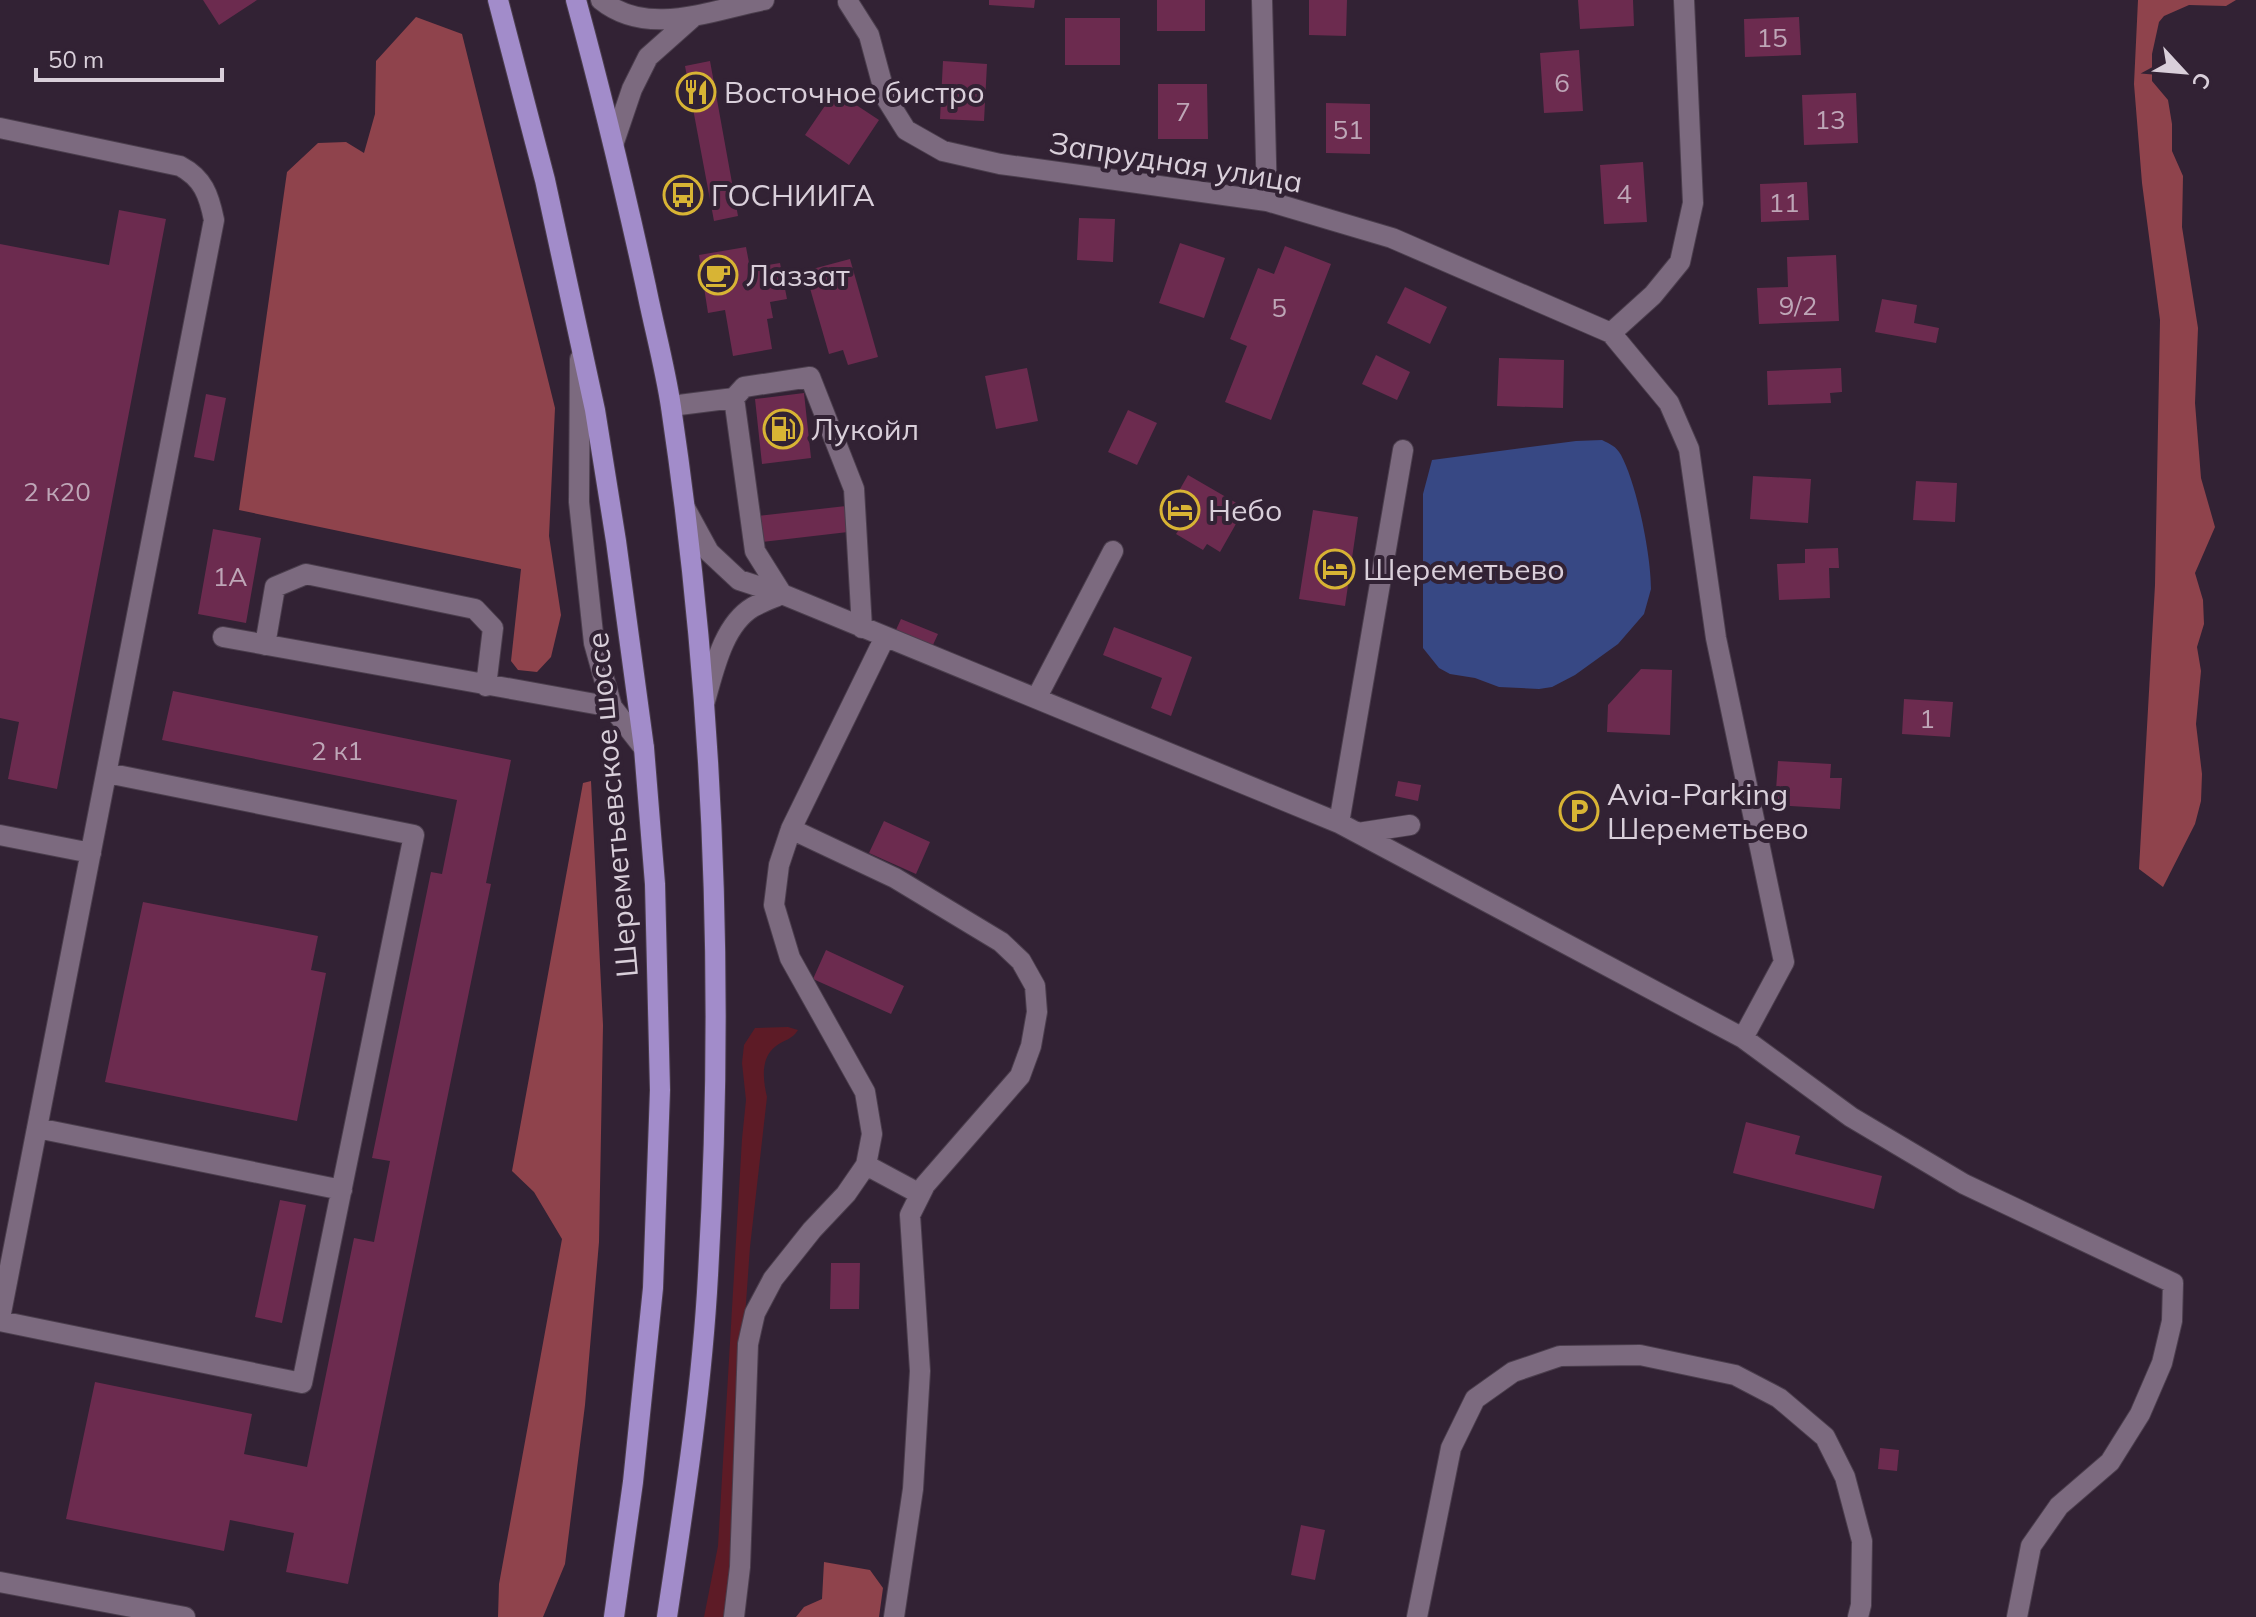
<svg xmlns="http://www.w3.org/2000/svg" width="2256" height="1617" font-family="Mulish,sans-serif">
<rect width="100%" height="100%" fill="#322234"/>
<path fill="#5d1b26" d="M 788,1027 L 798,1030 C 792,1040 785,1039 776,1046 C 760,1058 763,1080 767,1097 L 750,1247 L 736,1443 L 731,1617 L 704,1617 L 718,1546 L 742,1139 L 746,1100 L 742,1063 L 744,1045 L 755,1028 Z"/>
<path fill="#8f434c" d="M 2138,0 L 2236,0 L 2226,6 L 2189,5 L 2164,16 L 2159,22 L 2152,54 L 2152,81 L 2168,100 L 2172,124 L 2172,151 L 2183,176 L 2182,227 L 2198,328 L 2195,403 L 2201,478 L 2215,527 L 2195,573 L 2203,600 L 2204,624 L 2197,647 L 2201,671 L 2196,724 L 2202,774 L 2201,801 L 2195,824 L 2163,887 L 2139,869 L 2155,585 L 2160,320 L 2142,183 L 2134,84 Z
M 416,17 L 462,34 L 555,408 L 549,536 L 561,615 L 551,657 L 537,672 L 518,670 L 511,661 L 521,569 L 239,510 L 287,172 L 318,143 L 346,142 L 364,153 L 375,114 L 376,61 Z
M 591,781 L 603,1025 L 599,1242 L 585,1405 L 565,1564 L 543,1617 L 498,1617 L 499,1584 L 562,1239 L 534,1192 L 512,1171 L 583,783 Z
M 824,1562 L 870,1570 L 883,1588 L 879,1617 L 796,1617 L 804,1607 L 822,1599 Z"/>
<path fill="#374884" d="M 1602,440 C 1610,444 1616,446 1621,455 C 1637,485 1651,555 1651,589 L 1644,614 L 1618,644 L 1575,675 L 1552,687 L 1539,689 L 1499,687 L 1475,678 L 1450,674 L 1439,668 L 1423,648 L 1423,494 L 1432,460 L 1576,441 Z"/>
<path fill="#6c2b4f" d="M 203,0 L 257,0 L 219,25 Z
M 989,0 L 1035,0 L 1034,8 L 989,5 Z
M 1157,0 L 1205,0 L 1205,31 L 1157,31 Z
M 1309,0 L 1347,0 L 1346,36 L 1309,35 Z
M 1578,0 L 1633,0 L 1634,26 L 1580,29 Z
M 1799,17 L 1801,55 L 1745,57 L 1744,19 Z
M 1065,18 L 1120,18 L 1120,65 L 1065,65 Z
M 1579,50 L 1583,111 L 1544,113 L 1540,53 Z
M 710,61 L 738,216 L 714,221 L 685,66 Z
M 943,61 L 987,64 L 984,121 L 940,119 Z
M 1158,84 L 1207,84 L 1208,139 L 1158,139 Z
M 835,91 L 879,120 L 849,165 L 805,135 Z
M 1856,93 L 1858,143 L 1804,145 L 1802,95 Z
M 1326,103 L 1370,104 L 1370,154 L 1326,153 Z
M 1643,162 L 1647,222 L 1604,224 L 1600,165 Z
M 1807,182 L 1809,220 L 1761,222 L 1760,184 Z
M 119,210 L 166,219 L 57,789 L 8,779 L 19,722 L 0,718 L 0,244 L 109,265 Z
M 1079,218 L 1115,219 L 1113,262 L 1077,260 Z
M 1180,243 L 1225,258 L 1204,318 L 1159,303 Z
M 1285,246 L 1331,264 L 1271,420 L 1225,402 L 1247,346 L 1230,339 L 1258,268 L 1274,274 Z
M 746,247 L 750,268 L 780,263 L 787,299 L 770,302 L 773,318 L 767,319 L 772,349 L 733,356 L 725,310 L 708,313 L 699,255 Z
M 1836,255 L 1839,321 L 1759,324 L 1757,288 L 1788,287 L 1787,257 Z
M 850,259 L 878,357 L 848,365 L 843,350 L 829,354 L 805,271 Z
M 1405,287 L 1447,307 L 1430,344 L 1387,323 Z
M 1882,299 L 1917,305 L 1914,323 L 1939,328 L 1936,343 L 1875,332 Z
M 1376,355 L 1410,372 L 1397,400 L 1362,384 Z
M 1499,358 L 1564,360 L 1563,408 L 1497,406 Z
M 1027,368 L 1038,421 L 996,429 L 985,376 Z
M 1841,368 L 1842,392 L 1830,393 L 1831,403 L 1768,405 L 1767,371 Z
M 804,393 L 811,458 L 762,464 L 755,399 Z
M 206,394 L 226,398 L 214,461 L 194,457 Z
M 1128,410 L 1157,423 L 1137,465 L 1108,452 Z
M 1188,475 L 1245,508 L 1220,552 L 1207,544 L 1203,550 L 1176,534 L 1180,528 L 1163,519 Z
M 1753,476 L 1811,479 L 1808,523 L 1750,519 Z
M 1916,481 L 1957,483 L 1955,522 L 1913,520 Z
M 846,506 L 848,532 L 761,542 L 758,516 Z
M 1313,510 L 1358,517 L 1345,606 L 1299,599 Z
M 213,529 L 261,538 L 246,623 L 198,614 Z
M 1838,548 L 1839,568 L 1829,568 L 1830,598 L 1779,600 L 1777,564 L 1805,563 L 1805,549 Z
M 901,619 L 938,634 L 932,647 L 895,632 Z
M 1114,627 L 1192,657 L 1171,716 L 1151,708 L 1162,678 L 1103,655 Z
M 1641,669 L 1672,670 L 1670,735 L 1607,732 L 1608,705 Z
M 173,691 L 511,760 L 486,883 L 491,884 L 348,1584 L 286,1572 L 294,1533 L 230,1520 L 224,1551 L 66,1519 L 95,1382 L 252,1414 L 244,1454 L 307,1467 L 354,1238 L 374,1242 L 390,1161 L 372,1158 L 431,872 L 442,874 L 457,800 L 162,740 Z
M 1904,699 L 1953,702 L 1950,737 L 1902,734 Z
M 1778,761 L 1831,764 L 1830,778 L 1842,778 L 1840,809 L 1775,805 Z
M 1398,781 L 1421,785 L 1418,801 L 1395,796 Z
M 884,821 L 930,842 L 916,874 L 869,853 Z
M 143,902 L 318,936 L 311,970 L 326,973 L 297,1121 L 105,1082 Z
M 826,950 L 904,986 L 891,1014 L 813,979 Z
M 1746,1122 L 1800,1136 L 1795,1154 L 1882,1176 L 1874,1209 L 1733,1173 Z
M 280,1200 L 306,1205 L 282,1323 L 255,1317 Z
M 831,1263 L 860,1263 L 859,1309 L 830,1309 Z
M 1880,1448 L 1899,1450 L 1897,1471 L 1878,1469 Z
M 1301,1525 L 1325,1530 L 1315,1580 L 1291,1575 Z"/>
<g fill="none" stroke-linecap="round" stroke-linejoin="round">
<defs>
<path id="minor" d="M 601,0 C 648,38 711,10 764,0
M 1262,0 L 1267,201
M 848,2 L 869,35 L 886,98 L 906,130 L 943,151 L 1000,164 L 1267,201 L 1392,238 L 1611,333 L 1669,403 L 1689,449 L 1716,638 L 1784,962 L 1743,1038
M 0,128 L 180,166 C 203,178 209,195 214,220 L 0,1318
M 614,142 L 632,89 L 648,57 L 693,17
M 1611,333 L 1653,295 L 1680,262 L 1693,203 L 1684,0
M 580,359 L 579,502 L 594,643 L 612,707 L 644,748
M 734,398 L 744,387 L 810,377 L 854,489 L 862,628
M 671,406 L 734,398 L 755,551 L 782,594
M 685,508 L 709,552 L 739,580 L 782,594 L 1339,823 L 1743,1038 L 1851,1117 L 1964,1184 L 2173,1283 L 2172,1321 L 2162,1363 L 2140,1414 L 2110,1462 L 2059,1506 L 2031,1546 L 2017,1617
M 223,637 L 612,707
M 885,637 L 791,829 L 895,878 L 1001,942 L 1021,961 L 1035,986 L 1037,1012 L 1031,1046 L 1020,1076 L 925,1185 L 910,1215 L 920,1371 L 913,1489 L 894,1617
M 265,645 L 275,587 L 306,574 L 475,609 L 493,628 L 486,686
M 1037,697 L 1113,551
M 705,701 C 714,670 723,625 753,607 C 762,602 773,598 782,594
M 1339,823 L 1403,450
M 1358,833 L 1410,825
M 0,835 L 91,853
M 37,1128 L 342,1190
M 866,1165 L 920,1194
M 0,1321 L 302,1383 L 414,835 L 107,773
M 0,1582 L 185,1617
M 734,1617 L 740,1567 L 748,1344 L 755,1313 L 773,1279 L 812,1230 L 846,1194 L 866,1165 L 872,1134 L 865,1092 L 790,958 L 774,905 L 779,865 L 791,829
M 1417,1617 L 1451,1448 L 1475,1399 L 1513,1372 L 1560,1356 L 1640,1355 L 1735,1375 L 1779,1398 L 1825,1437 L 1845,1477 L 1862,1541 L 1861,1605 L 1858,1617"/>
<path id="major" d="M 498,0 L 545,180 L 595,410 L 616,541 L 644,748 L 655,884 L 660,1090 L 653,1288 L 633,1482 L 614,1617
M 576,0 C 602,95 625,191 646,287 C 654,327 665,367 671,407 C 714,695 725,985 708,1275 C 702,1389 684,1504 667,1617"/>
</defs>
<use href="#minor" stroke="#4b3e4d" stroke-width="22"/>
<use href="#major" stroke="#4b3e4d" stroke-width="22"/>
<use href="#minor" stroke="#7c6a7f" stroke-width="20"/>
<use href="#major" stroke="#a28cca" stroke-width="20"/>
</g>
<defs>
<symbol id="restaurant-ring" viewBox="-11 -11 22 22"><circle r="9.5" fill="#322234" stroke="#d8b434" stroke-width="1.5"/><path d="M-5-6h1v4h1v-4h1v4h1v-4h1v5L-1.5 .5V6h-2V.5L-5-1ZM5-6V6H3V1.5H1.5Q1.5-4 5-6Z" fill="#d8b434"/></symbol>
<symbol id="bus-ring" viewBox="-11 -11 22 22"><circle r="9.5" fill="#322234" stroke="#d8b434" stroke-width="1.5"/><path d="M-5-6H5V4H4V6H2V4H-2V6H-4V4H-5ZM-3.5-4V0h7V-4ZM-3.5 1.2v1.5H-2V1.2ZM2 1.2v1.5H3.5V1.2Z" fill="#d8b434"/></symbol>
<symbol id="cafe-ring" viewBox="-11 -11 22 22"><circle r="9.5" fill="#322234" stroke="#d8b434" stroke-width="1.5"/><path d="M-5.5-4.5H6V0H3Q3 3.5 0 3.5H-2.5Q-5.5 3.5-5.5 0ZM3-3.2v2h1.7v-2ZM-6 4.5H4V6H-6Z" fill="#d8b434"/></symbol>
<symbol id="fuel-ring" viewBox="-11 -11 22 22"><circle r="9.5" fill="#322234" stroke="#d8b434" stroke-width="1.5"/><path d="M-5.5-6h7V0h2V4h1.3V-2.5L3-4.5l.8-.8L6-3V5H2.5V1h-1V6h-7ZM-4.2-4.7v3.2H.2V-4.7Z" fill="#d8b434"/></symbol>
<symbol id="hotel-ring" viewBox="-11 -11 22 22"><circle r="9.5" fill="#322234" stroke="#d8b434" stroke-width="1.5"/><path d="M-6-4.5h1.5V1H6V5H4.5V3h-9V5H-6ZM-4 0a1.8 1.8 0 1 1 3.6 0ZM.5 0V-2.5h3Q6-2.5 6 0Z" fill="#d8b434"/></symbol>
<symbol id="parking-ring" viewBox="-11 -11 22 22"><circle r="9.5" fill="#322234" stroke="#d8b434" stroke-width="1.5"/><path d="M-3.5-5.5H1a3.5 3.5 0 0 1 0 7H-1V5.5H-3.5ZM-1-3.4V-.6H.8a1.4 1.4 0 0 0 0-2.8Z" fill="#d8b434"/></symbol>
</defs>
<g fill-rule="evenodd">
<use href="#restaurant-ring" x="674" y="70" width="44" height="44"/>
<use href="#bus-ring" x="661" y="173" width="44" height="44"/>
<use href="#cafe-ring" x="696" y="253" width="44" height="44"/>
<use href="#fuel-ring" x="761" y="407" width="44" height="44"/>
<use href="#hotel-ring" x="1158" y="488" width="44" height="44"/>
<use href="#hotel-ring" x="1313" y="547" width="44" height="44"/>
<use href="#parking-ring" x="1557" y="789" width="44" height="44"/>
</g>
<g text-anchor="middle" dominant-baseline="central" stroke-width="8" stroke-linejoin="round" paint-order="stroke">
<g font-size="26" fill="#bea6b7">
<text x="1772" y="37">15</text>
<text x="1562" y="82">6</text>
<text x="1183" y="111">7</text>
<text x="1830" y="119">13</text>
<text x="1348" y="129">51</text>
<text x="1624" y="193">4</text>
<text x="1784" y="202">11</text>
<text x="1798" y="305">9/2</text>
<text x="1279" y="307">5</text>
<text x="57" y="491">2 к20</text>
<text x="230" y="576">1А</text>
<text x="1927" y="718">1</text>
<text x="337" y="750">2 к1</text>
</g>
<g font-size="30" fill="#d9cfda" stroke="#322234" text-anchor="start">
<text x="724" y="92">Восточное бистро</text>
<text x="711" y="195">ГОСНИИГА</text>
<text x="746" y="275">Лаззат</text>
<text x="811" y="429">Лукойл</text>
<text x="1208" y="510">Небо</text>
<text x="1363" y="569">Шереметьево</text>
<text x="1607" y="794">Avia-Parking<tspan x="1607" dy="34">Шереметьево</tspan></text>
</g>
<g font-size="30" fill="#d9cfda" stroke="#322234">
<text transform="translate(1176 162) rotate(9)">Запрудная улица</text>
<text transform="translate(612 805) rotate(-95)">Шереметьевское шоссе</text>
</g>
</g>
<g transform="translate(2184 72) rotate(116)" stroke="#322234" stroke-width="6" paint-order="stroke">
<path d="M0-6L14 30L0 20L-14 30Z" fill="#d9cfda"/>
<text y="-12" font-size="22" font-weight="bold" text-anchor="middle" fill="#d9cfda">С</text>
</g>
<path d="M36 68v12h186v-12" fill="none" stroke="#d9cfda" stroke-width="4"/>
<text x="48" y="68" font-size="24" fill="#d9cfda" stroke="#322234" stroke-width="6" paint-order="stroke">50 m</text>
</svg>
